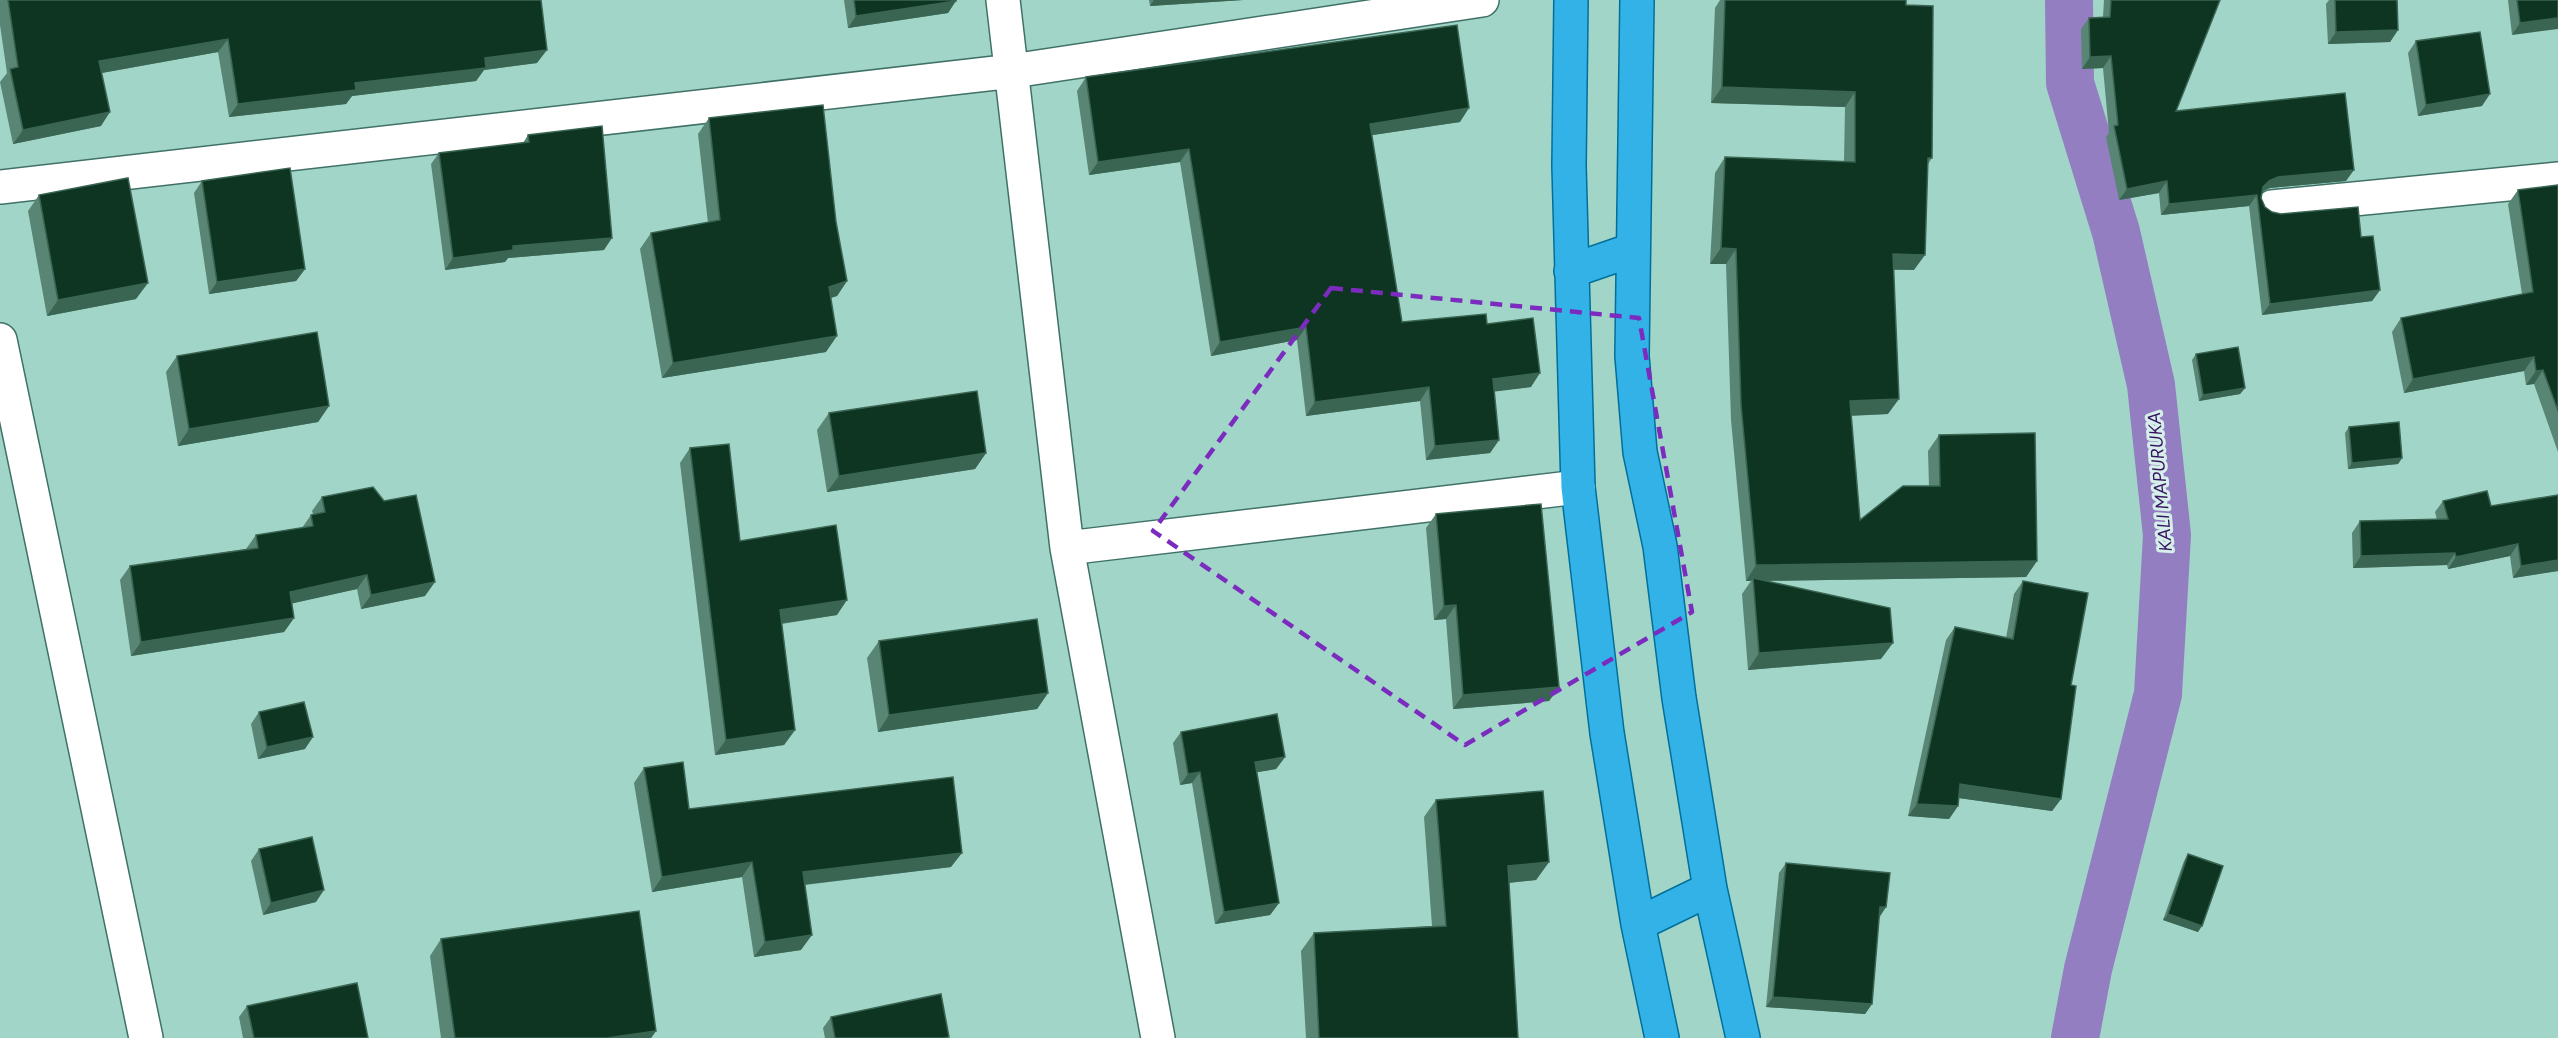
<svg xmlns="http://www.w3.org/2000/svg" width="2558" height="1038" font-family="Figtree,sans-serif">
<rect width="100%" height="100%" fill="#a1d5c8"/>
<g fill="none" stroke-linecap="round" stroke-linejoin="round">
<path stroke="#937ec1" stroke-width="48" d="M 2069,0 L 2070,83 L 2116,232 L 2151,385 L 2167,535 L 2158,694 L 2088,969 L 2075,1038"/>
<defs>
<path id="minor" d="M 1003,0 L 1067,548 L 1158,1038
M 0,187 L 1013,71 L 1482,0
M 2272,207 L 2558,179
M 0,340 L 146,1038
M 1067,548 L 1578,487"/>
<path id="trunk" d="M 1571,0 L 1569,166 L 1578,487 L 1607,733 L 1638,924 L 1662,1038
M 1637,0 L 1632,356 L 1640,452 L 1660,546 L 1679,698 L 1710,889 L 1743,1038
M 1571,271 L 1632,250
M 1638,924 L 1710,889"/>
</defs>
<use href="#minor" stroke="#407166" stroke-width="36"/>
<use href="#trunk" stroke="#026f9a" stroke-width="36"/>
<use href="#minor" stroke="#fff" stroke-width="33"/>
<use href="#trunk" stroke="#33b2e8" stroke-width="33"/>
</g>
<path fill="#588574" d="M 0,0 L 541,0 L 537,63 L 484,70 L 476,81 L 352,96 L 346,104 L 229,117 L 218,52 L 102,73 L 101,126 L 13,144 L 0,82 L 7,73 L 0,25 Z
M 844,0 L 956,0 L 948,13 L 848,28 Z
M 1149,0 L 1243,0 L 1150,6 Z
M 1720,0 L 1906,0 L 1906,5 L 1932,158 L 1928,164 L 1914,270 L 1894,270 L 1888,414 L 1851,416 L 1860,520 L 1929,486 L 1928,451 L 1939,435 L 2037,561 L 2026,577 L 1765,581 L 1881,659 L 1748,670 L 1742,594 L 1751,581 L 1746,581 L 1731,420 L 1726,264 L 1710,264 L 1715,173 L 1725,157 L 1844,162 L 1845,107 L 1711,103 L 1715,8 Z
M 2104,0 L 2220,0 L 2176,111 L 2346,181 L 2270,188 L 2262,191 L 2261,198 L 2265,207 L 2272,212 L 2361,237 L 2380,290 L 2372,301 L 2262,315 L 2249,206 L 2161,215 L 2159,193 L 2119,200 L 2106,137 L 2109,133 L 2103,68 L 2082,69 L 2081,29 L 2089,18 L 2103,17 Z
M 2329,0 L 2397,0 L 2398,30 L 2390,42 L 2328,44 L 2326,4 Z
M 2508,0 L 2558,0 L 2512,35 Z
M 2416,41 L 2482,106 L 2418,116 L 2408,53 Z
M 1086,77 L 1460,122 L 1372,135 L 1402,322 L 1487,324 L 1531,387 L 1494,391 L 1499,440 L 1490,453 L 1426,460 L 1420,401 L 1306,416 L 1297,340 L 1211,356 L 1180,162 L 1089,175 L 1077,91 Z
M 709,118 L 836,222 L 847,281 L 837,296 L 830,298 L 826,352 L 662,378 L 640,249 L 651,233 L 708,223 L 698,134 Z
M 528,135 L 604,250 L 508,258 L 505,262 L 445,270 L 431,164 L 439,153 L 523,143 Z
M 202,181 L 305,269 L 296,281 L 209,294 L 194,193 Z
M 2558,185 L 2558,452 L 2534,384 L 2526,385 L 2524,371 L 2404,393 L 2392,332 L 2401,318 L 2522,294 L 2508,204 L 2518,190 Z
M 39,195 L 136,299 L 47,316 L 28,211 Z
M 2196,354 L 2245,388 L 2240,394 L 2199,401 L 2192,360 Z
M 177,356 L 329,406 L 318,422 L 178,446 L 166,372 Z
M 829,413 L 986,453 L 975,469 L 827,492 L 817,430 Z
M 2349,427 L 2402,458 L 2398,464 L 2348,469 L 2345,433 Z
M 690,448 L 740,541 L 837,615 L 782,624 L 795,730 L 784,745 L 715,755 L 680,463 Z
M 322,497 L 425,596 L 361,609 L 357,589 L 292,603 L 294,618 L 284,632 L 131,656 L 120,580 L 130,566 L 246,549 L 256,535 L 302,528 L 311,515 L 313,514 L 312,511 Z
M 2443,501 L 2491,506 L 2558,571 L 2513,578 L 2510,556 L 2448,569 L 2447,565 L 2353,568 L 2352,533 L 2360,521 L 2437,520 L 2435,512 Z
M 1436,514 L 1559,687 L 1549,701 L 1453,709 L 1446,619 L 1434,620 L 1426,528 Z
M 2023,581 L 2071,685 L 2061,799 L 2052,811 L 1959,798 L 1958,806 L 1949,819 L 1908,816 L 1946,640 L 1955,627 L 2006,638 L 2014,594 Z
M 879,641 L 1048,693 L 1037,709 L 878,732 L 867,658 Z
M 259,712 L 305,749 L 258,759 L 251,724 Z
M 1181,732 L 1285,757 L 1276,769 L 1257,772 L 1279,903 L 1270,915 L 1215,924 L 1192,783 L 1180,785 L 1173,743 Z
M 644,768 L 689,809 L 951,867 L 805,885 L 801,950 L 754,957 L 742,877 L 652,892 L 634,783 Z
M 1436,800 L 1549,862 L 1536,880 L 1509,883 L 1518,1038 L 1306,1038 L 1301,951 L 1314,933 L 1432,926 L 1424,817 Z
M 259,849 L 316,902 L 263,915 L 251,861 Z
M 2188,854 L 2198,932 L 2163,920 L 2184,861 Z
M 1786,863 L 1886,907 L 1879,916 L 1872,1004 L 1865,1014 L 1766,1007 L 1779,873 Z
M 441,939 L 656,1031 L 651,1038 L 441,1038 L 430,956 Z
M 247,1006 L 368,1038 L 243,1038 L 239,1017 Z
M 831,1017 L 948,1038 L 825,1038 L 823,1028 Z"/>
<path fill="#3a6553" d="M 1154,0 L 1243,0 L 1150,6 Z
M 956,1 L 948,13 L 848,28 L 856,16 Z
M 2558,18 L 2558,29 L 2512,35 L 2520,23 Z
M 2398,30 L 2390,42 L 2328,44 L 2336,32 Z
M 228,39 L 218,52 L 90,75 L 99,61 Z
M 547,50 L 537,63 L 484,70 L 476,81 L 352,96 L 346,104 L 229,117 L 238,104 L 485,58 Z
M 2111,56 L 2103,68 L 2082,69 L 2090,57 Z
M 1722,87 L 1855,92 L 1845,107 L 1711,103 Z
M 2490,94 L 2482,106 L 2418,116 L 2426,105 Z
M 1469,108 L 1460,122 L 1360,137 L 1370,124 Z
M 110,112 L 101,126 L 13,144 L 23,130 Z
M 1189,149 L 1180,162 L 1089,175 L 1098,162 Z
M 2354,170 L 2346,181 L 2270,188 L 2261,192 L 2255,199 L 2269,181 L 2278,177 Z
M 2167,181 L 2159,193 L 2119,200 L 2127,189 Z
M 2257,195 L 2249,206 L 2161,215 L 2169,204 Z
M 612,238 L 604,250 L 508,258 L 505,262 L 445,270 L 453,258 L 513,246 Z
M 1721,248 L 1736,249 L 1726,264 L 1710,264 Z
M 1893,254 L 1925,255 L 1914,270 L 1883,269 Z
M 305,269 L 296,281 L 209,294 L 217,282 Z
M 847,281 L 837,296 L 818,302 L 829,287 Z
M 148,283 L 136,299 L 47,316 L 58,300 Z
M 2380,290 L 2372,301 L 2262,315 L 2270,304 Z
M 1306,327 L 1297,340 L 1211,356 L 1220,342 Z
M 837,336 L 826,352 L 662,378 L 673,363 Z
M 2534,357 L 2524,371 L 2404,393 L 2413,379 Z
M 2543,370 L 2534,384 L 2526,385 L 2536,371 Z
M 1540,373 L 1531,387 L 1483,393 L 1493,379 Z
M 1429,387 L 1420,401 L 1306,416 L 1315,402 Z
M 2245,388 L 2240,394 L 2199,401 L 2203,395 Z
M 1899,399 L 1888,414 L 1839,416 L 1850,401 Z
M 329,406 L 318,422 L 178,446 L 189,429 Z
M 1499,440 L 1490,453 L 1426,460 L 1435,446 Z
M 986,453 L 975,469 L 827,492 L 839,476 Z
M 2402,458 L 2398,464 L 2348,469 L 2352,463 Z
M 2518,544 L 2510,556 L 2448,569 L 2456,557 Z
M 2455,553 L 2447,565 L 2353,568 L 2361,556 Z
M 2558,560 L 2558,571 L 2513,578 L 2521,566 Z
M 2037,561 L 2026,577 L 1754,581 L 1753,578 L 1751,581 L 1746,581 L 1756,565 Z
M 367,575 L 357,589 L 281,606 L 290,592 Z
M 435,582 L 425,596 L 361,609 L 371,595 Z
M 847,600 L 837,615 L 770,625 L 780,610 Z
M 1456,605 L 1446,619 L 1434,620 L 1444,606 Z
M 294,618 L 284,632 L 131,656 L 141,642 Z
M 1893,643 L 1881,659 L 1748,670 L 1759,653 Z
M 1559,687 L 1549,701 L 1453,709 L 1463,695 Z
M 1048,693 L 1037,709 L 878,732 L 889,715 Z
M 795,730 L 784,745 L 715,755 L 726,740 Z
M 313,737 L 305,749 L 258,759 L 267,747 Z
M 1285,757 L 1276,769 L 1247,774 L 1255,762 Z
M 1200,772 L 1192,783 L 1180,785 L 1188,774 Z
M 1960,784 L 2061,799 L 2052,811 L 1951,797 Z
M 1917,804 L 1958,806 L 1949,819 L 1908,816 Z
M 962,853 L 951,867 L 792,886 L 803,872 Z
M 752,862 L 742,877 L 652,892 L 662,877 Z
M 1549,862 L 1536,880 L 1496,884 L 1508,866 Z
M 324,890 L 316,902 L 263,915 L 271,903 Z
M 1279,903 L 1270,915 L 1215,924 L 1224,912 Z
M 1880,907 L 1886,907 L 1879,918 Z
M 2168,914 L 2202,926 L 2198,932 L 2163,920 Z
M 812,935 L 801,950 L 754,957 L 765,942 Z
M 1773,997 L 1872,1004 L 1865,1014 L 1766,1007 Z
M 656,1031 L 651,1038 L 607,1038 Z"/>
<path fill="#0e3521" stroke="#3a6553" stroke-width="1.5" d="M 8,0 L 541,0 L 547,50 L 485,58 L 486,68 L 355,83 L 356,90 L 238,104 L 228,39 L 99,61 L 110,112 L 23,130 L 10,69 L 18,67 Z
M 854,0 L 956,0 L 956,1 L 856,16 Z
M 1725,0 L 1906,0 L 1906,5 L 1933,6 L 1932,158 L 1928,158 L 1925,255 L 1893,254 L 1899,399 L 1850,401 L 1860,520 L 1903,486 L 1940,486 L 1939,435 L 2035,433 L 2037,561 L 1756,565 L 1741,405 L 1736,249 L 1721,248 L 1725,157 L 1855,162 L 1855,92 L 1722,87 Z
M 2111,0 L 2220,0 L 2176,111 L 2345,93 L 2354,170 L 2278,177 L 2269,181 L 2263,187 L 2261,198 L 2265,207 L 2272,212 L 2281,214 L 2358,207 L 2361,237 L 2373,236 L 2380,290 L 2270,304 L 2257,195 L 2169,204 L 2167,181 L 2127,189 L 2114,126 L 2118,125 L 2111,56 L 2090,57 L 2089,18 L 2110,17 Z
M 2335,0 L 2397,0 L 2398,30 L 2336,32 Z
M 2517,0 L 2558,0 L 2558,18 L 2520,23 Z
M 1457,25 L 1469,108 L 1370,124 L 1402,322 L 1486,314 L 1487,324 L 1533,318 L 1540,373 L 1493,379 L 1499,440 L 1435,446 L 1429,387 L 1315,402 L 1306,327 L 1220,342 L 1189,149 L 1098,162 L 1086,77 Z
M 2480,32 L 2490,94 L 2426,105 L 2416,41 Z
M 823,105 L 836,222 L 847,281 L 829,287 L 837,336 L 673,363 L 651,233 L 720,220 L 709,118 Z
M 602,126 L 612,238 L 513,246 L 513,250 L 453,258 L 439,153 L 529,142 L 528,135 Z
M 290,168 L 305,269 L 217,282 L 202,181 Z
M 128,178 L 148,283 L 58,300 L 39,195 Z
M 2558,185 L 2558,411 L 2543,370 L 2536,371 L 2534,357 L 2413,379 L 2401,318 L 2533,292 L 2518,190 Z
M 317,332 L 329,406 L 189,429 L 177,356 Z
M 2238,347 L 2245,388 L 2203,395 L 2196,354 Z
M 977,391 L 986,453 L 839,476 L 829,413 Z
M 2399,422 L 2402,458 L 2352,463 L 2349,427 Z
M 729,444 L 740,541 L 836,525 L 847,600 L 780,610 L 795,730 L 726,740 L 690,448 Z
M 373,487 L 384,501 L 416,495 L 435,582 L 371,595 L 367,575 L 290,592 L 294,618 L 141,642 L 130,566 L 258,548 L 256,535 L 313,526 L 311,515 L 325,512 L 322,497 Z
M 2487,491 L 2491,506 L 2558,495 L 2558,560 L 2521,566 L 2518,544 L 2456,557 L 2455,553 L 2361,556 L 2360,521 L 2448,519 L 2443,501 Z
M 1541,504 L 1559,687 L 1463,695 L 1456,605 L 1444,606 L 1436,514 Z
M 1753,578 L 1890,608 L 1893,643 L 1759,653 Z
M 2023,581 L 2088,593 L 2071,685 L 2076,686 L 2061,799 L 1960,784 L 1958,806 L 1917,804 L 1955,627 L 2013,639 Z
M 1037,619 L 1048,693 L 889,715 L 879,641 Z
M 304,702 L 313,737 L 267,747 L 259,712 Z
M 1277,714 L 1285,757 L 1255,762 L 1279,903 L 1224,912 L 1200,772 L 1188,774 L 1181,732 Z
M 683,762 L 689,809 L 953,777 L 962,853 L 803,872 L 812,935 L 765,942 L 752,862 L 662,877 L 644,768 Z
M 1543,791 L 1549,862 L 1508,866 L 1518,1038 L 1319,1038 L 1314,933 L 1446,926 L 1436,800 Z
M 312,837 L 324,890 L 271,903 L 259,849 Z
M 2188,854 L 2223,866 L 2202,926 L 2168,914 Z
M 1786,863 L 1890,873 L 1886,907 L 1880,907 L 1872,1004 L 1773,997 Z
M 639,911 L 656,1031 L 607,1038 L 455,1038 L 441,939 Z
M 357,983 L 368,1038 L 254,1038 L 247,1006 Z
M 941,994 L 949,1037 L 944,1038 L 835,1038 L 831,1017 Z"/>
<path fill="none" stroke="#7b2cbf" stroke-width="4.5" stroke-dasharray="12 8" stroke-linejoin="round" d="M 1331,288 L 1639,318 L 1692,612 L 1465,745 L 1153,531 Z"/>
<g text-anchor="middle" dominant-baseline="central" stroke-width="6" stroke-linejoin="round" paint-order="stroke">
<g font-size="18" font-style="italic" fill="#361262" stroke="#d6f0e9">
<text transform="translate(2160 482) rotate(-95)">KALI MAPURUKA</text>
</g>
</g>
</svg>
